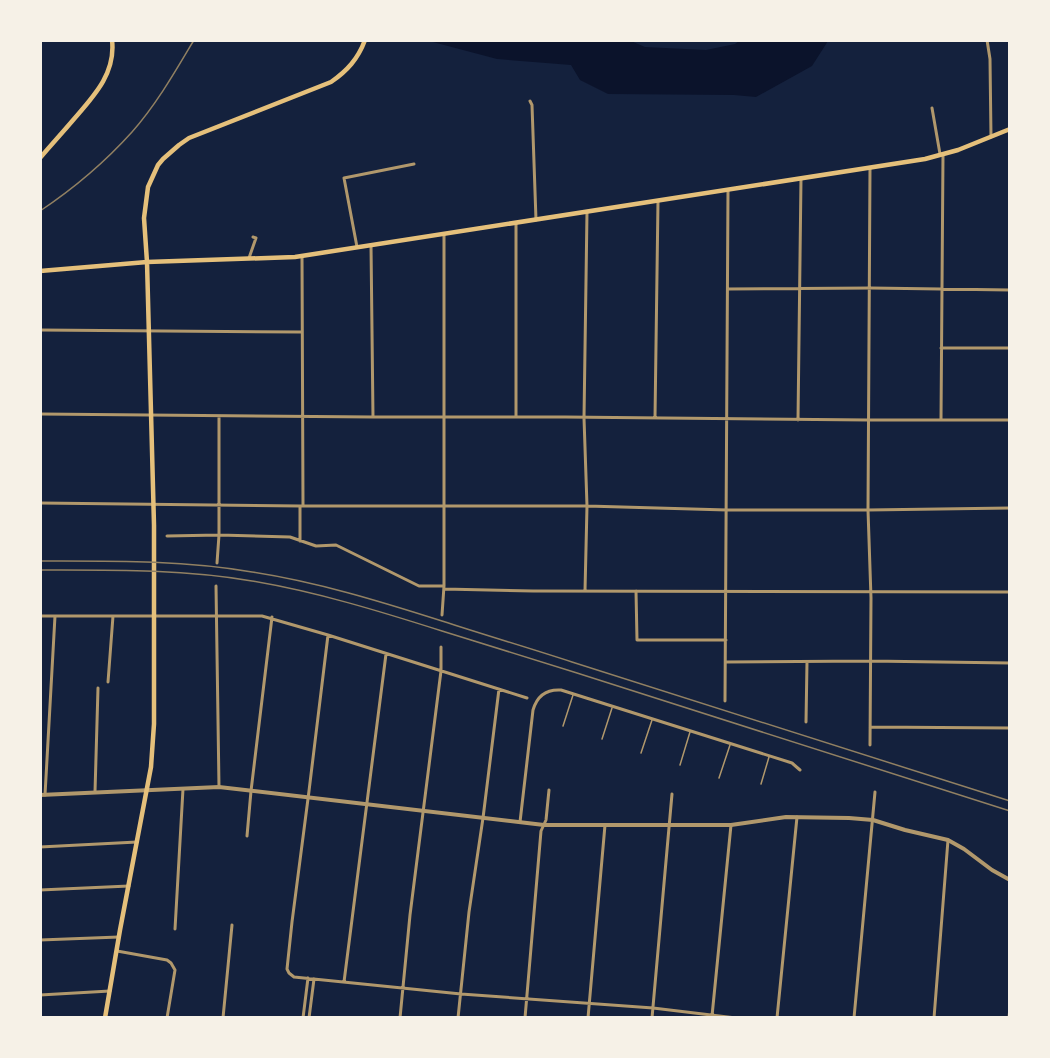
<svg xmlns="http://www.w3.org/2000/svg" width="1050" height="1058" font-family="Poppins,sans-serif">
<rect width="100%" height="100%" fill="#14213d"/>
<path fill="#0b132b" d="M 631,41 L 645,47 L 706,50 L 735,44 L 739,41 L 828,41 L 812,66 L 756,97 L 734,95 L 608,94 L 580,80 L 571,65 L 497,59 L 429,41 Z"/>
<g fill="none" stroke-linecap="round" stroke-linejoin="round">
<path stroke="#b1986c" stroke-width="1.5" d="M 563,726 L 573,695
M 602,739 L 612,708
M 641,753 L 652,720
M 680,765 L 690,732
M 719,778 L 730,745
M 761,784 L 769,757"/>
<path stroke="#b1986c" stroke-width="3" d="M 987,40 L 990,59 L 991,137
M 530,101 L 532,105 L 536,220
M 932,108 L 940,154
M 371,245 L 373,417
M 357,247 L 344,178 L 414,164
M 302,256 L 303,506
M 249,258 L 256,238 L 253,237
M 728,289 L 871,288 L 1010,290
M 40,330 L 301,332
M 941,348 L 1010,348
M 40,414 L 373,417 L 565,417 L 868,420 L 1010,420
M 516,417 L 516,223
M 655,418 L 658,201
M 798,420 L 801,179
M 941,420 L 943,155
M 40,503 L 300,506 L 587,506 L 727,510 L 868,510 L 1010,508
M 167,536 L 219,535 L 290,537 L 316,546 L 336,545 L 419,586 L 444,586
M 300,541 L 300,506
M 217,563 L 219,535 L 219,416
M 216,586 L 219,787
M 444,589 L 533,591 L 1010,592
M 585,591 L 587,506 L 584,418 L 587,212
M 636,591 L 637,640 L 726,640
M 442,615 L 444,586 L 444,234
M 40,616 L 262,616 L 328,635 L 527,698
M 328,635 L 309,791 L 292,922 L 287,969 L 289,973 L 294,977 L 461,994 L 653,1008 L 736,1018
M 726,662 L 870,661 L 1010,663
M 108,682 L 113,616
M 725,701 L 728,191
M 806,722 L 807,662
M 870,727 L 1010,728
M 870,745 L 871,598 L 868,510 L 870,168
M 95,792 L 98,688
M 45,795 L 55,616
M 520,822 L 533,710 C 537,696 546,689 561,690 L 792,763 L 800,770
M 247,836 L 251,791 L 272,617
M 40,847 L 137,842
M 40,890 L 129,886
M 175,929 L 183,789
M 40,940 L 119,937
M 117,951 L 167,960 L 171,963 L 175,970 L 167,1018
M 344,982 L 386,654
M 40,995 L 110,991
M 712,1016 L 731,825
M 223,1018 L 232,925
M 303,1018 L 308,978
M 309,1018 L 314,979
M 400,1018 L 410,915 L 441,671 L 441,647
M 458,1018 L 469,912 L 483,818 L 499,689
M 525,1018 L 541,831 L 546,820 L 549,790
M 588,1018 L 605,825
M 652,1018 L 672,794
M 777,1018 L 797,817
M 854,1018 L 875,792
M 934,1018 L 948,840
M 1009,1018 L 1010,1007"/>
<path stroke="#b1986c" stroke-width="4" d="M 40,795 L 219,787 L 544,825 L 731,825 L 786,817 L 849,818 L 873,820 L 905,830 L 948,840 L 964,849 L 992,870 L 1010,880"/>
<path stroke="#e5c07b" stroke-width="4.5" d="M 40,158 C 51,145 63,132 74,119 C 94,96 116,73 112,40
M 40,271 L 147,262 L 295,257 L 925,159 L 958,150 L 1010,129
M 105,1018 L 120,930 L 151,767 L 154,724 L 154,525 L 147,262 L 144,218 L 148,187 L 158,165 L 163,159 L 179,145 L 189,138 L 331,82 C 347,71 358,59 365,40"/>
<path stroke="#918062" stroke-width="1.5" d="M 40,211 C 73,189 105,162 132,132 C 156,105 175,72 194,40
M 40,561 C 111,561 182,560 252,572 C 317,582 379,601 442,621 C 485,635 529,648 572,662 C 718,709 864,755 1010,801
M 40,570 C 111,570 182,569 252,581 C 317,592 379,611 442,631 C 487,645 532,659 577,673 C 721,719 865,765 1010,811"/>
</g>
<rect width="1050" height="1058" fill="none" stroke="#f6f1e7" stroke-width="84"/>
</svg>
